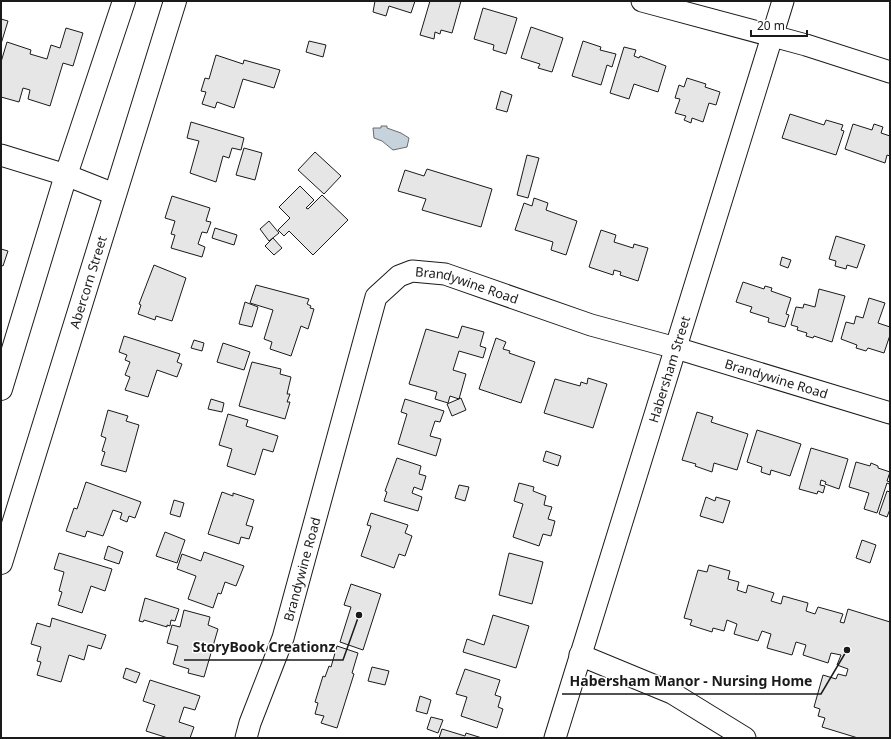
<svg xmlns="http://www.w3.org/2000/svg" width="891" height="739" font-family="'Noto Sans',sans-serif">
<rect width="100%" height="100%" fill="#fff"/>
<path fill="#c6d2dc" stroke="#6a6a6a" d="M 381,126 L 387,126 L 387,128 L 401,133 L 409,138 L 407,147 L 393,150 L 382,141 L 374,138 L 373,128 L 381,128 Z"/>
<path fill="#e6e6e6" stroke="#1a1a1a" d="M 375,1 L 415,1 L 411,13 L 389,6 L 386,16 L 373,12 Z
M 430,1 L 461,1 L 452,33 L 441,30 L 440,34 L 435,32 L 434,39 L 420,35 Z
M 483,8 L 517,18 L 506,54 L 493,50 L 494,45 L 474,39 Z
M 1,19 L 8,21 L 1,44 Z
M 531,27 L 563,38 L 552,72 L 538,68 L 540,64 L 521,58 Z
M 66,28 L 83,33 L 73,66 L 63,63 L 50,106 L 28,99 L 30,90 L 23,88 L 19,102 L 1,97 L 1,62 L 7,42 L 31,50 L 30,54 L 47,59 L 51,45 L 60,48 Z
M 309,41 L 326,45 L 323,57 L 306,52 Z
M 583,41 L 601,47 L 600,50 L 616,54 L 612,67 L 607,65 L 601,85 L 572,76 Z
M 624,47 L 636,50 L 634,56 L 639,58 L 640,56 L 666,66 L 658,92 L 634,84 L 629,99 L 610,93 Z
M 216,55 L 243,64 L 244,60 L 280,70 L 274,88 L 243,79 L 234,108 L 217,102 L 215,108 L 202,104 L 206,92 L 201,91 L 205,78 L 209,79 Z
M 687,78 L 706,84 L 705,87 L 720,92 L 716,105 L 709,103 L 703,122 L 692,118 L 691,123 L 684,120 L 686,116 L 675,113 L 680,99 L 675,98 L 679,85 L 684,87 Z
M 501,91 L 512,95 L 507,112 L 496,109 Z
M 790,114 L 824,125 L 826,120 L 843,125 L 841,130 L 844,131 L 836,155 L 782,138 Z
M 191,122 L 244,138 L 241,150 L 232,148 L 229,158 L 223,156 L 216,182 L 190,173 L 199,141 L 187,138 Z
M 853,124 L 872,130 L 874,124 L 883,127 L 881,133 L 890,136 L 890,156 L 887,155 L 885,163 L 845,149 Z
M 244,148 L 262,153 L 255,180 L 236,175 Z
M 315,152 L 341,176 L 324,194 L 298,170 Z
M 527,155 L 539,158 L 528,198 L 517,195 Z
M 427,169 L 492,189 L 481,227 L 422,210 L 426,199 L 398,191 L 405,170 L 424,176 Z
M 300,186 L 314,200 L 306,208 L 308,209 L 322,195 L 348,220 L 313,255 L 289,231 L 284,236 L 278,230 L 290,218 L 279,207 Z
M 172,196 L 210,208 L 206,221 L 211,222 L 207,233 L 202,232 L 198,244 L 205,247 L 202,257 L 171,248 L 175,235 L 171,234 L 175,221 L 165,218 Z
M 534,198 L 548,203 L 546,210 L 577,221 L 566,255 L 551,250 L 553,242 L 515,230 L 524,203 L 532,206 Z
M 269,221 L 279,233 L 269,241 L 260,229 Z
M 215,228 L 237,235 L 234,245 L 212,238 Z
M 601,230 L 616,235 L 614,242 L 633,248 L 634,244 L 648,248 L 638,281 L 620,275 L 621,272 L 614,270 L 613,275 L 589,267 Z
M 836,236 L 865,245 L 857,268 L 847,265 L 846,269 L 835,266 L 836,261 L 829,259 Z
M 273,238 L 282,248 L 274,255 L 265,246 Z
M 1,249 L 8,251 L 3,266 L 1,265 Z
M 782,257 L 791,260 L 788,268 L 780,265 Z
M 154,265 L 186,278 L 172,321 L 156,316 L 155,320 L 138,314 L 141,305 L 139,304 Z
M 743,282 L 764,289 L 765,286 L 772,288 L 771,291 L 791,298 L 786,314 L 789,315 L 785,327 L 768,322 L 769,318 L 750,312 L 752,307 L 736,302 Z
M 256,285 L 309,299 L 307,304 L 311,306 L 310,308 L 314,309 L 308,329 L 301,326 L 291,356 L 270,349 L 272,342 L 264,339 L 273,310 L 250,303 Z
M 819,289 L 845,296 L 832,342 L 814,336 L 813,338 L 806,336 L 807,333 L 797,330 L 798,327 L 791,325 L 796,307 L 803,308 L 804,304 L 815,307 Z
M 869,298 L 885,303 L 878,323 L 890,327 L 890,335 L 884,353 L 868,348 L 866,351 L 856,348 L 857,345 L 841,339 L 846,322 L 854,324 L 856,316 L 863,318 Z
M 245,302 L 258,307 L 252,327 L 239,324 Z
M 462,326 L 484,332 L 480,346 L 486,348 L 483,358 L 459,351 L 453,370 L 466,374 L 459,399 L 450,396 L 448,403 L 435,399 L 437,392 L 409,384 L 426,329 L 458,338 Z
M 124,336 L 180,354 L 177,362 L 182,364 L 177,377 L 157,370 L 148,397 L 125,390 L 130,377 L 125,375 L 130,362 L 125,360 L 127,355 L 119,352 Z
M 496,338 L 506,342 L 503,349 L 510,351 L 509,353 L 535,362 L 521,403 L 479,389 Z
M 194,340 L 204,343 L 202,351 L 191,348 Z
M 223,343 L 250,352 L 244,370 L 217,362 Z
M 252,362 L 281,369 L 280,374 L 291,377 L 287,394 L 290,394 L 287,402 L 290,402 L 285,419 L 239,406 Z
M 588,378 L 607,384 L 593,428 L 544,413 L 555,379 L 580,386 L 581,382 L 587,384 Z
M 461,398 L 466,410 L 452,416 L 447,404 Z
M 211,399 L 224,403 L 222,412 L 208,409 Z
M 405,399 L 444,411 L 440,422 L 435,421 L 430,436 L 441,439 L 436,456 L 398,444 L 407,414 L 401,412 Z
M 108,410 L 128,416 L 126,421 L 139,425 L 126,472 L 101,465 L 105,452 L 102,451 L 106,438 L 101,436 Z
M 697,412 L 713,417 L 711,422 L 748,434 L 737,470 L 714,463 L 712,472 L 695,466 L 696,464 L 682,460 Z
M 228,414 L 248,420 L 246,426 L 278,436 L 273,452 L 263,449 L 255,475 L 227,466 L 232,449 L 219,445 Z
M 757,430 L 801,444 L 790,476 L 771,470 L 770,475 L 761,472 L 762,467 L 747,462 Z
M 811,448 L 848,459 L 839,489 L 825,484 L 826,482 L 821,480 L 820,485 L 825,486 L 823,493 L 818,491 L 817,494 L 799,489 Z
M 546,451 L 561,456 L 558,466 L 543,461 Z
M 397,458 L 421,466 L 419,474 L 426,476 L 422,490 L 414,487 L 412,493 L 422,497 L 418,511 L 384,501 L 387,492 L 385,491 Z
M 856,462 L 870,466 L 871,463 L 878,466 L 878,468 L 890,472 L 887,481 L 890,482 L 889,484 L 887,483 L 877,513 L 864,509 L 869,493 L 849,487 Z
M 86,482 L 141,502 L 135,518 L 129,516 L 127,522 L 120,519 L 122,513 L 113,510 L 103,536 L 87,531 L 85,537 L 66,531 L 74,508 L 77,509 Z
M 519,483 L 534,487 L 533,491 L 546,496 L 544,505 L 552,507 L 548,519 L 555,521 L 551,536 L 543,534 L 539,546 L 513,537 L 523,504 L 514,501 Z
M 459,485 L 469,487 L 465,501 L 455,498 Z
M 887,491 L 890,492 L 890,509 L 887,517 L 879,514 Z
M 222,492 L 233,496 L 233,493 L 254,500 L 246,525 L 253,527 L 249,539 L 241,537 L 239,544 L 208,534 Z
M 706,497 L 715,501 L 716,497 L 730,501 L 723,523 L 700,516 Z
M 174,500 L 184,503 L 180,517 L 170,514 Z
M 371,513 L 408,525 L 405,533 L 412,536 L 405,556 L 399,554 L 394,568 L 361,556 L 371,526 L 367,525 Z
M 165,532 L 185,540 L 177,563 L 156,556 Z
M 862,540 L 876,545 L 870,563 L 856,558 Z
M 108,546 L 123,552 L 119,564 L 104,559 Z
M 204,552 L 244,566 L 236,586 L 225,582 L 221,594 L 218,593 L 213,608 L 188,599 L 196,576 L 177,569 L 182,554 L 201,561 Z
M 59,553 L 112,569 L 105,591 L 91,586 L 82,613 L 58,605 L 62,592 L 59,591 L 64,572 L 54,569 Z
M 509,553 L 543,562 L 532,604 L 499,595 Z
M 709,565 L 730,571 L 728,579 L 739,582 L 737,590 L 746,593 L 748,585 L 774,593 L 771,601 L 781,604 L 783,596 L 808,603 L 806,611 L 815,614 L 818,607 L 843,614 L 840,622 L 844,623 L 848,609 L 890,622 L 890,738 L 858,738 L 822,727 L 825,718 L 818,716 L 820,709 L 814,707 L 823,675 L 836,679 L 838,674 L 846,676 L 848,669 L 837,665 L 841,655 L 831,653 L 828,663 L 803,655 L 806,645 L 796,642 L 792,655 L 767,648 L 771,634 L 762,631 L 758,641 L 734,634 L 737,624 L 727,620 L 724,631 L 713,628 L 712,632 L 690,625 L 692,620 L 684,618 L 698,570 L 707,572 Z
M 351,584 L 381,594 L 363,650 L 340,642 L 351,607 L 344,605 Z
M 145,598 L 179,609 L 175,621 L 171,620 L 170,626 L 167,625 L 167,627 L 144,620 L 143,622 L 139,621 Z
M 184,610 L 210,617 L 208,625 L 218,629 L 204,677 L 188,673 L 189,669 L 173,664 L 178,646 L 167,643 L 172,625 L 180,627 Z
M 493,615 L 529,626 L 516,668 L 463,652 L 467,639 L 484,645 Z
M 52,618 L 106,635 L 101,649 L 88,645 L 84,660 L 69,655 L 61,682 L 37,675 L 41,662 L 37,661 L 41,647 L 31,644 L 37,623 L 50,627 Z
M 337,646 L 358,653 L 352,673 L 354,674 L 337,728 L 321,723 L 324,716 L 315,714 L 318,703 L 315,702 L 323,676 L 325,677 L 329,666 L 331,667 Z
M 372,667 L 389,671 L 385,685 L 368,681 Z
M 126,668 L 140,673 L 136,683 L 123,678 Z
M 465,669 L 500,680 L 495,695 L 501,697 L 498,707 L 503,709 L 497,728 L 461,716 L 467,697 L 456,694 Z
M 150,680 L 200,696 L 195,710 L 184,707 L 179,722 L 194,727 L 190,738 L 168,738 L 146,731 L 155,705 L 143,701 Z
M 420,696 L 431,700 L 427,714 L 416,711 Z
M 431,717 L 443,720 L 438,733 L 427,729 Z
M 442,729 L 465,736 L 466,733 L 482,738 L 439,738 Z"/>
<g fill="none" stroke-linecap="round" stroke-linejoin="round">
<defs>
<g id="minor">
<path d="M 642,1 L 806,45 L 890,72"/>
<path d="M 1,155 L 66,175 L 114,194"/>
<path d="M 580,655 L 672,693 L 745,738"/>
<path id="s1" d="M 246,738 L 250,723 L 283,638 L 376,297 L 399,276 L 412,271 L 445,274 L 591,325 L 676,348 L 890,413"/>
<path id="s2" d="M 555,738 L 783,1"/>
</g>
<g id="major">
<path d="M 1,389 L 66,175 L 124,1"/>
<path id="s3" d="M 1,563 L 175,1"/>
</g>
</defs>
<use href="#minor" stroke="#1a1a1a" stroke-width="23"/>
<use href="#major" stroke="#1a1a1a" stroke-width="24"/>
<use href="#minor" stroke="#fff" stroke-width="21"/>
<use href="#major" stroke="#fff" stroke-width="22"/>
</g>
<g text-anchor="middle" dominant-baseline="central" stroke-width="3" stroke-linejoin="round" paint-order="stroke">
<g font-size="13" fill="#1a1a1a" stroke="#fff">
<text stroke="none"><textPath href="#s3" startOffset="294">Abercorn Street</textPath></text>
<text stroke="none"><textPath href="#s1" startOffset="562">Brandywine Road</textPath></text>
<text stroke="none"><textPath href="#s2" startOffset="386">Habersham Street</textPath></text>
<text stroke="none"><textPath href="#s1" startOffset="886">Brandywine Road</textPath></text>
<text stroke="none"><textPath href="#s1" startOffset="178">Brandywine Road</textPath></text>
</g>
</g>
<path fill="none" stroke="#1a1a1a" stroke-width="1.5" d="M359 615L343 660H184M847 650L821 694H562"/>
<g fill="#1a1a1a" stroke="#fff" stroke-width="1.5">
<circle cx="359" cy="615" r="4"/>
<circle cx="847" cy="650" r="4"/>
</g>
<g font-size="14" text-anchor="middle" font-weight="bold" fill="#1a1a1a" stroke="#fff" stroke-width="3" stroke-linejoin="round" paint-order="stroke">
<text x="264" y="652">StoryBook Creationz</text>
<text x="691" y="686">Habersham Manor - Nursing Home</text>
</g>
<rect width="891" height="739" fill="none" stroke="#1a1a1a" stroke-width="4"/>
<path d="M751 30v6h56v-6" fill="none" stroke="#1a1a1a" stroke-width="2"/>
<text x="757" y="30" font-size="12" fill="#1a1a1a" stroke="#ffffff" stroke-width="3" paint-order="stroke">20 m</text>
</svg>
